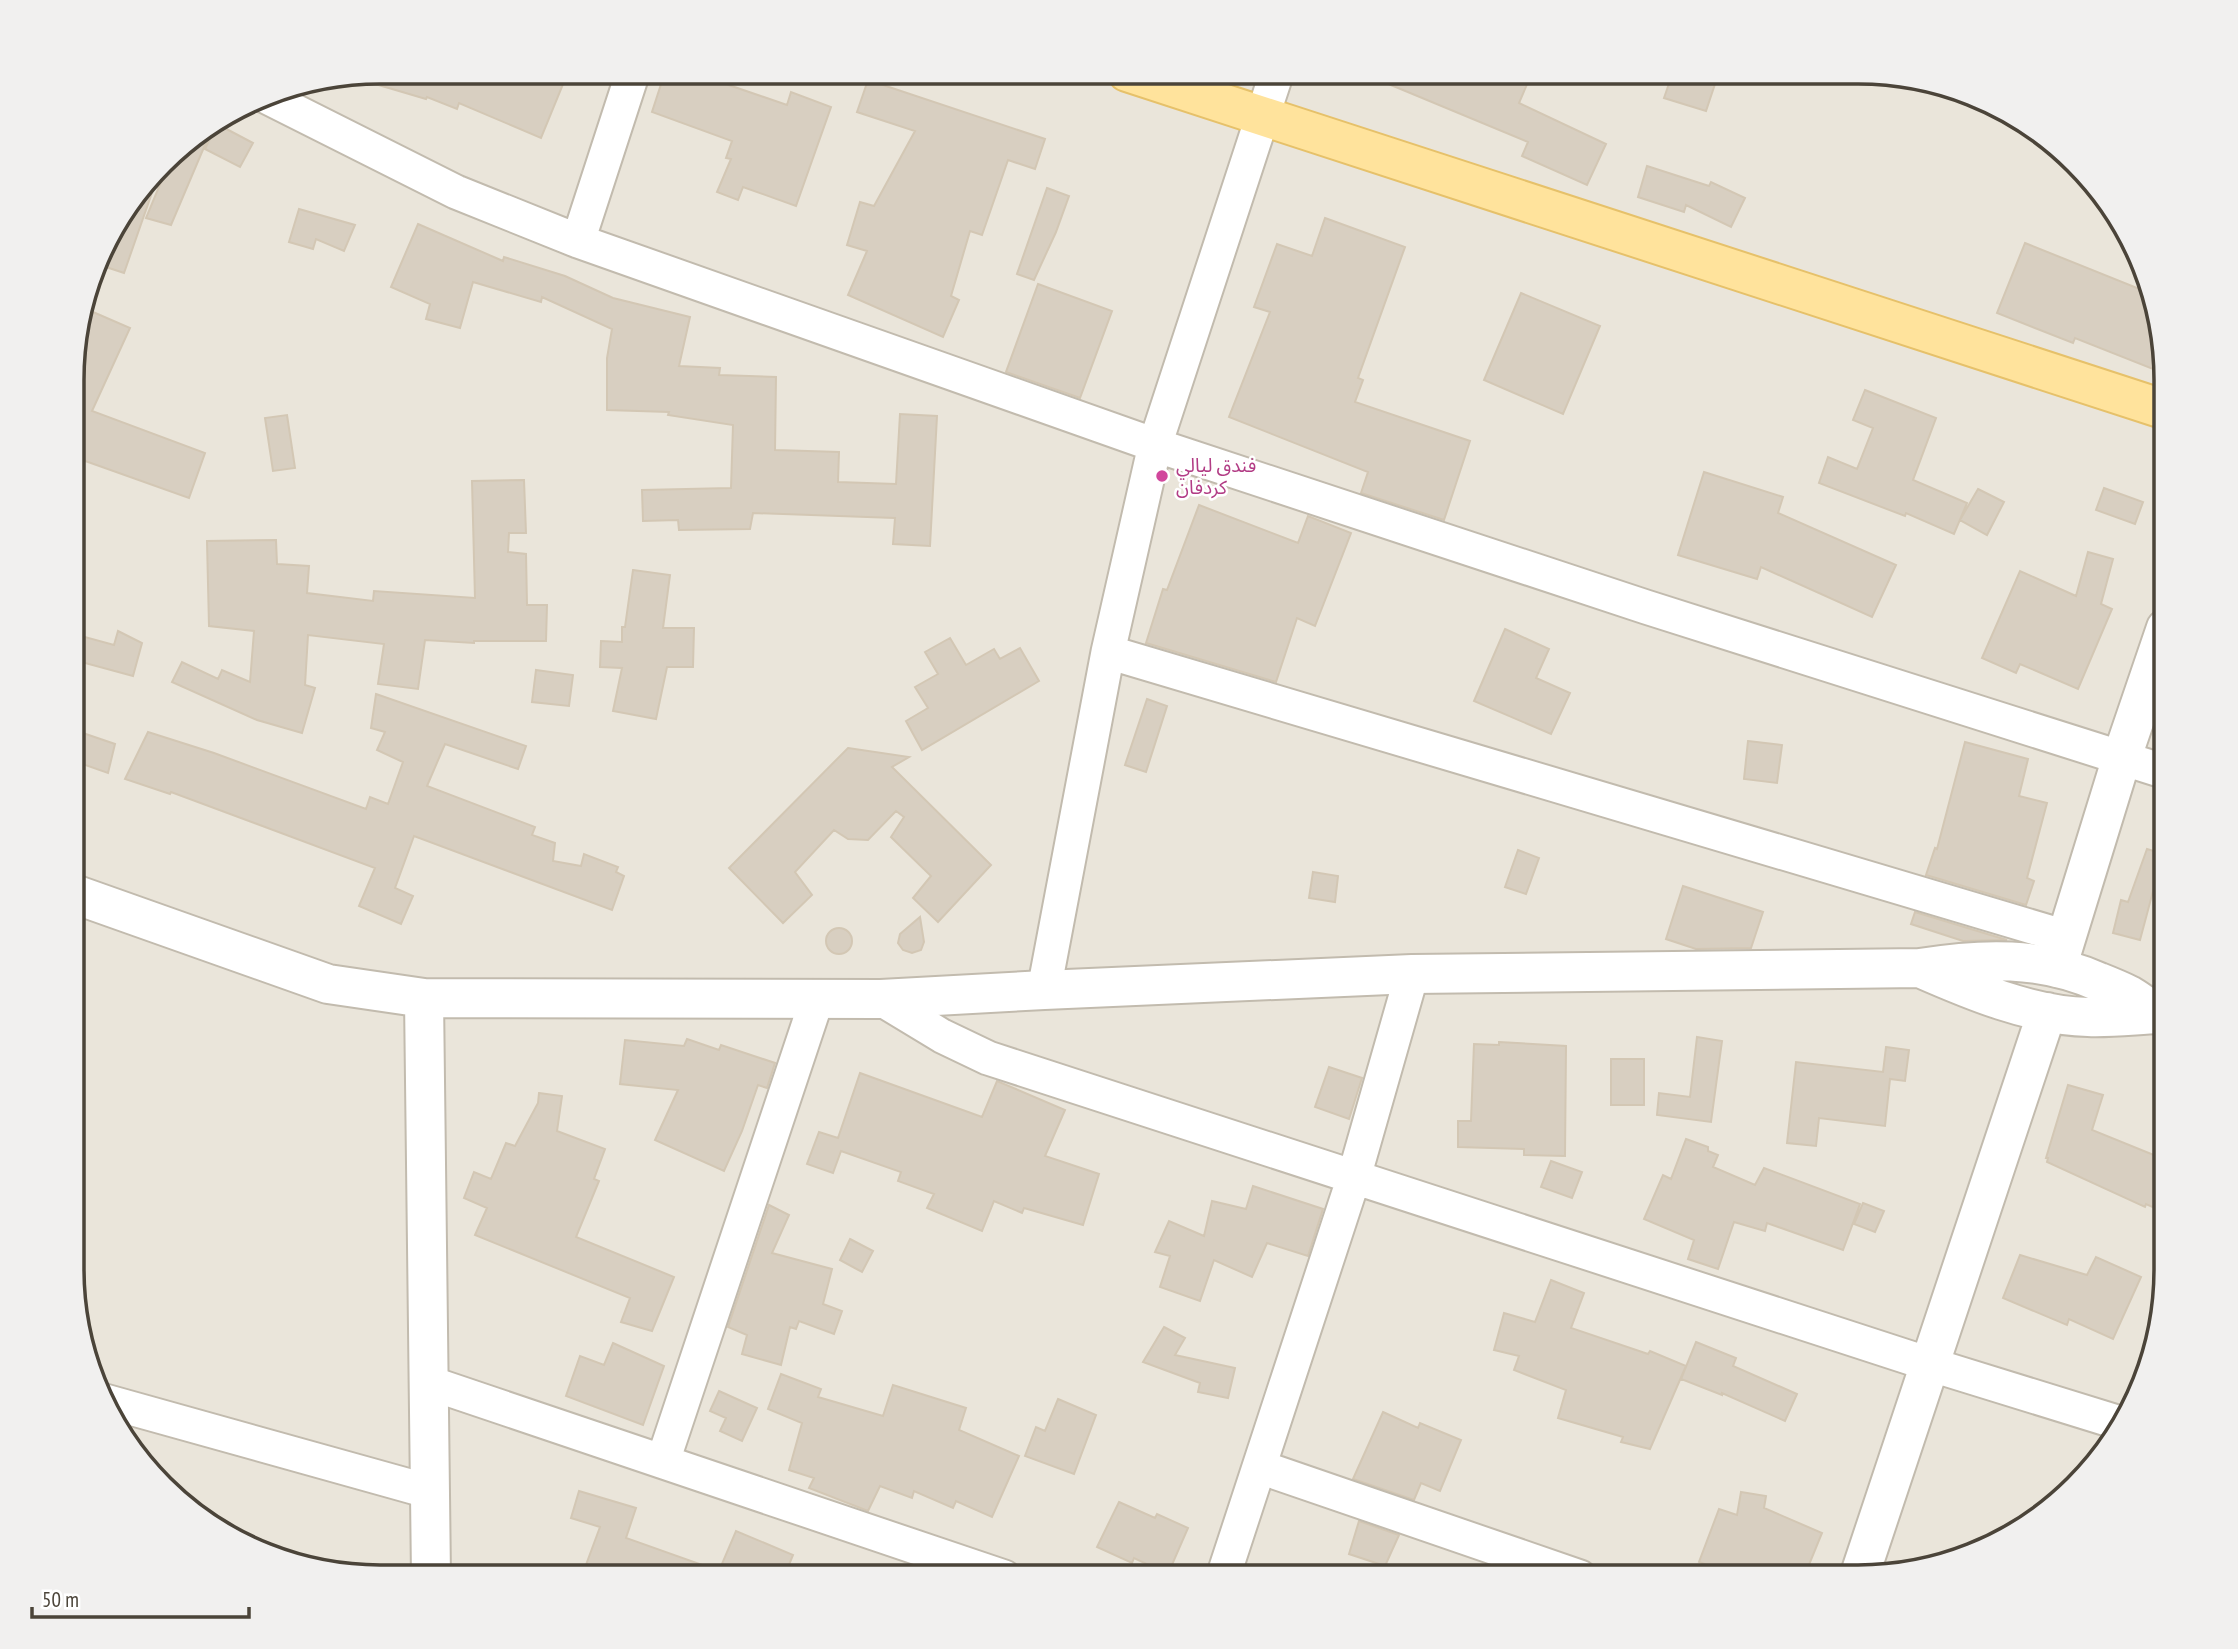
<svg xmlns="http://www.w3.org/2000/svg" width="2238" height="1649" font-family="'PT Sans Narrow','Noto Sans Arabic',sans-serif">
<rect width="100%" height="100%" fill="#f6f3ec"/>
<path fill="#eae5da" d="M 380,72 L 1878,72 L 1975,95 L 2046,136 L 2134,243 L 2166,360 L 2166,1289 L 2150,1368 L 2102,1457 L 1995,1545 L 1858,1577 L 360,1577 L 263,1554 L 192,1513 L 113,1423 L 74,1309 L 74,340 L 104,243 L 177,149 L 263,95 Z"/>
<path fill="#d8cfc1" stroke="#d3c7b4" stroke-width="2" d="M 380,72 L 568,72 L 541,138 L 459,103 L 457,109 L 427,97 L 426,99 L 355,78 Z
M 665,72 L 723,72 L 720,82 L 787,105 L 791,92 L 831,107 L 796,206 L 743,187 L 738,200 L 717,192 L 731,159 L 726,158 L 732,141 L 652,112 Z
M 1504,72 L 1528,82 L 1519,103 L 1606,144 L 1587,185 L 1522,156 L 1528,142 L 1362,73 Z
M 1673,72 L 1719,72 L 1706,111 L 1664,98 Z
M 868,80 L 1045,139 L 1035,169 L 1008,160 L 982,235 L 970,231 L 951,296 L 959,300 L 943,337 L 848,295 L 867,251 L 847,245 L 860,202 L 874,206 L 915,131 L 857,112 Z
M 217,124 L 253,143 L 240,167 L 205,149 Z
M 213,126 L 171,225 L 146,218 L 173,153 Z
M 1647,166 L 1709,186 L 1711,182 L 1745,198 L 1731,227 L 1686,205 L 1684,212 L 1638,197 Z
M 151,182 L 155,184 L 124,273 L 97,264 L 104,243 Z
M 1047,188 L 1069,196 L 1056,232 L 1034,280 L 1017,274 Z
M 299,209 L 355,225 L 344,251 L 316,239 L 313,249 L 289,242 Z
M 1325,218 L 1405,247 L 1358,378 L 1363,380 L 1355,402 L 1470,441 L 1444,520 L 1361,493 L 1368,472 L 1229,417 L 1270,312 L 1254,307 L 1277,244 L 1312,256 Z
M 418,224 L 503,261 L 504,257 L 565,276 L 613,298 L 690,317 L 679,366 L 720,368 L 719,375 L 776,377 L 775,450 L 839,452 L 838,482 L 896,484 L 900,414 L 937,416 L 930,546 L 893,544 L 895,518 L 753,513 L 750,529 L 679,530 L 678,520 L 643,521 L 642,490 L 731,488 L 733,425 L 668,415 L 669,412 L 607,410 L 607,358 L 612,329 L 542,297 L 541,302 L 473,282 L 460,328 L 426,319 L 430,304 L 391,287 Z
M 2025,243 L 2147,292 L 2162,347 L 2153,369 L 2075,338 L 2073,343 L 1997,313 Z
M 1038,284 L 1112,311 L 1080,398 L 1006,372 Z
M 1521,293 L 1600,326 L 1563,414 L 1484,380 Z
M 93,312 L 130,328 L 92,411 L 205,453 L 189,498 L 74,457 L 74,352 Z
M 1865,390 L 1936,418 L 1913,480 L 1967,503 L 1954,534 L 1906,513 L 1905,516 L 1819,483 L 1828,457 L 1857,469 L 1873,428 L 1853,420 Z
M 287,415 L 295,468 L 273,471 L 265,418 Z
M 1704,472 L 1783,497 L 1778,513 L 1896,565 L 1872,617 L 1761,567 L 1757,579 L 1678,555 Z
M 524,480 L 526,533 L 509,533 L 508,552 L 526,554 L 527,605 L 547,605 L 546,641 L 474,641 L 474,643 L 425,640 L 418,689 L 378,684 L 384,644 L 308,635 L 305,685 L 315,688 L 302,733 L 257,720 L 172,682 L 182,662 L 218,679 L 222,670 L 250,682 L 254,631 L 209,626 L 207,541 L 276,540 L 277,564 L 309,566 L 307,593 L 373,601 L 374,591 L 475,598 L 472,481 Z
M 2104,488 L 2143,502 L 2135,524 L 2096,510 Z
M 1978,489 L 2004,502 L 1987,535 L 1960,520 Z
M 1199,505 L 1298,543 L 1308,516 L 1351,533 L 1315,626 L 1297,618 L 1276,682 L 1146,643 L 1163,589 L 1167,590 Z
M 2088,552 L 2113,559 L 2101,604 L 2112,609 L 2078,689 L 2020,664 L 2016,673 L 1982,658 L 2020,571 L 2076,596 Z
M 633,570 L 670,575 L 663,628 L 694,628 L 693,667 L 667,667 L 656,719 L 613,711 L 622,668 L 600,667 L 601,641 L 622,642 L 622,627 L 625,627 Z
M 1505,629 L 1549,649 L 1536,678 L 1570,693 L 1551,734 L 1474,701 Z
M 118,631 L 142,643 L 133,676 L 74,660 L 74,634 L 114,645 Z
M 950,638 L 966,665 L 994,649 L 1000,659 L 1020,648 L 1039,681 L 922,750 L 906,721 L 928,708 L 915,687 L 938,674 L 925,652 Z
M 536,670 L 573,675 L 569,706 L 532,702 Z
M 376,694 L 526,746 L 518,769 L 445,744 L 427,786 L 535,827 L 532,835 L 555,843 L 553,861 L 581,866 L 584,854 L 618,867 L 616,872 L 624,876 L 612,910 L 414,836 L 395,888 L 413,896 L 401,924 L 359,906 L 375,868 L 171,792 L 170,794 L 125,779 L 148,732 L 214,753 L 366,809 L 370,797 L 388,804 L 403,762 L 377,750 L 385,732 L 371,728 Z
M 1147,699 L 1167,706 L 1146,772 L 1125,765 Z
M 74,730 L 115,744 L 108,773 L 74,761 Z
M 1748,741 L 1782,745 L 1777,783 L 1744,779 Z
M 1965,742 L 2028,759 L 2019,796 L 2047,803 L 2027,878 L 2034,881 L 2026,905 L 1926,875 L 1935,848 L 1937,849 Z
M 848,748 L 909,757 L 892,767 L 991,865 L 938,922 L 913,898 L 931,876 L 891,837 L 904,817 L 896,811 L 868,840 L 848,839 L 834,830 L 795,872 L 812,895 L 783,923 L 729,868 Z
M 2147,849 L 2163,854 L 2140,940 L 2113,933 L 2121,900 L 2128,902 Z
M 1518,850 L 1539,858 L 1526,894 L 1505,887 Z
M 1313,872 L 1338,876 L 1335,902 L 1309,898 Z
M 1683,886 L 1763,912 L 1751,948 L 1696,949 L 1666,939 Z
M 1915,912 L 2007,940 L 1963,941 L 1911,924 Z
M 920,917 L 924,942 L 921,950 L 912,953 L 903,950 L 898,943 L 900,934 Z
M826 941a13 13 0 1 1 26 0a13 13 0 1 1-26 0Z
M 1697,1037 L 1722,1041 L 1711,1122 L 1657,1115 L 1659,1093 L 1690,1097 Z
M 687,1039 L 719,1050 L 721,1045 L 775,1063 L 767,1088 L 758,1085 L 742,1131 L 724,1171 L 655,1140 L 678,1090 L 620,1084 L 625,1040 L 684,1046 Z
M 1499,1042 L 1566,1046 L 1565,1156 L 1524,1155 L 1524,1149 L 1458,1147 L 1458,1121 L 1471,1121 L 1474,1044 L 1499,1045 Z
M 1886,1047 L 1909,1050 L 1905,1081 L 1890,1079 L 1885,1126 L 1819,1118 L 1816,1146 L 1787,1143 L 1796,1062 L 1883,1072 Z
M 1611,1059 L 1644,1059 L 1644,1105 L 1611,1105 Z
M 1329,1067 L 1362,1078 L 1349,1119 L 1315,1107 Z
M 860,1073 L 982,1117 L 997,1081 L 1065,1110 L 1045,1156 L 1099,1174 L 1083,1225 L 1024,1208 L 1022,1213 L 994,1201 L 982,1231 L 927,1208 L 934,1194 L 898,1181 L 901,1172 L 841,1151 L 833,1173 L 807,1164 L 819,1132 L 838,1138 Z
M 2068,1085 L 2103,1095 L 2092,1130 L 2166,1160 L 2166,1213 L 2146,1204 L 2145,1207 L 2047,1162 L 2048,1158 L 2046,1158 Z
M 539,1093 L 562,1096 L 557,1131 L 605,1149 L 594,1179 L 599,1181 L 576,1237 L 674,1277 L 652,1331 L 621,1322 L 630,1298 L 475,1235 L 487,1208 L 464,1198 L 474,1172 L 491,1179 L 506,1143 L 515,1146 L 538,1103 Z
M 1686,1139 L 1708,1147 L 1708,1151 L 1718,1155 L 1713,1167 L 1755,1185 L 1764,1168 L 1860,1204 L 1843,1250 L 1767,1223 L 1765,1231 L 1734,1222 L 1718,1269 L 1688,1259 L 1694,1240 L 1644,1219 L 1663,1175 L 1671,1179 Z
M 1551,1161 L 1582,1172 L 1572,1198 L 1541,1187 Z
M 1253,1186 L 1323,1209 L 1308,1256 L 1267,1243 L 1252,1277 L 1214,1260 L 1200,1301 L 1160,1287 L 1170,1256 L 1155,1252 L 1169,1221 L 1204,1236 L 1212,1201 L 1246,1209 Z
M 1863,1203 L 1884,1211 L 1875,1232 L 1854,1224 Z
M 769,1205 L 789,1215 L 772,1253 L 832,1269 L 823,1304 L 842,1311 L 834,1334 L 799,1321 L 796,1329 L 790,1327 L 781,1365 L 742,1354 L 747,1335 L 728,1327 Z
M 850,1239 L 873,1251 L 862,1272 L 840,1260 Z
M 2020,1255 L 2087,1275 L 2096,1257 L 2141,1277 L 2113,1339 L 2069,1319 L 2067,1325 L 2003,1298 Z
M 1551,1280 L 1584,1293 L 1571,1328 L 1648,1354 L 1650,1351 L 1686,1366 L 1650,1449 L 1621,1442 L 1623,1437 L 1558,1418 L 1566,1390 L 1514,1370 L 1519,1356 L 1494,1350 L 1504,1313 L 1535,1322 Z
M 1164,1327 L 1185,1338 L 1175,1355 L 1235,1368 L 1228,1398 L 1198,1392 L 1200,1383 L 1143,1362 Z
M 1696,1342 L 1736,1358 L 1733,1366 L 1797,1394 L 1785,1421 L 1722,1393 L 1722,1395 L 1681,1379 Z
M 613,1343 L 664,1366 L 643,1425 L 566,1396 L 580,1356 L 604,1365 Z
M 781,1374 L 821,1389 L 818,1397 L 883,1416 L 893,1385 L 966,1408 L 959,1430 L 1019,1456 L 992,1517 L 956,1501 L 953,1508 L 914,1491 L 912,1498 L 880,1486 L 868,1511 L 809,1488 L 814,1478 L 789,1470 L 802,1423 L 768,1409 Z
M 719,1391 L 757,1408 L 742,1441 L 720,1431 L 726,1418 L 710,1411 Z
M 1058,1399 L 1096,1415 L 1074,1474 L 1025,1456 L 1036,1427 L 1045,1431 Z
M 1383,1412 L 1418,1428 L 1420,1423 L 1461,1440 L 1440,1491 L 1421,1483 L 1414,1500 L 1353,1479 Z
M 579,1491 L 636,1508 L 626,1538 L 719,1571 L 736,1531 L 793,1555 L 784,1577 L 620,1577 L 586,1565 L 600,1527 L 571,1518 Z
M 1741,1492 L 1766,1496 L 1764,1508 L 1822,1533 L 1804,1577 L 1740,1577 L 1699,1562 L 1719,1509 L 1737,1515 Z
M 1119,1502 L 1155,1518 L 1157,1514 L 1188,1528 L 1168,1574 L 1134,1558 L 1132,1563 L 1097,1547 Z
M 1359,1521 L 1399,1535 L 1385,1566 L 1349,1554 Z"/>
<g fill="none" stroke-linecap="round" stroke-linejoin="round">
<defs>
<path id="minor" d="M 263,95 L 456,192 L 578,241 L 1155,445 L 1646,607 L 2166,772
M 578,241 L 633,72
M 1108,652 L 2066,937
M 1044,990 L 1108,652 L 1155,445 L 1277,72
M 881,999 L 942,1036 L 988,1058 L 1929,1364 L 2120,1423
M 430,1383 L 1004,1577
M 105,1401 L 431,1492
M 663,1461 L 817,999
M 1260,1467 L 1580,1577
M 1223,1577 L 1354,1177 L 1412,974"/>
<path id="tertiary" d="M 74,894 L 328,984 L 424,998 L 881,999 L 1044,990 L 1412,974 L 1920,968 C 1982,958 2041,956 2099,982 C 2109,986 2119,990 2129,995 C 2141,1002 2152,1012 2166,1016
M 1920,968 C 1970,990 2032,1016 2088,1017 C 2111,1018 2135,1015 2159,1014
M 2057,968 L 2122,757 L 2166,628
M 424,998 L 431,1577
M 1859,1577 L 2047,1012"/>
<path id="primary" d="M 1127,72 L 2166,410"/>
</defs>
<use href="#minor" stroke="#c2bbae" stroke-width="37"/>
<use href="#tertiary" stroke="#c2bbae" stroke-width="42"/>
<use href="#primary" stroke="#e6c16a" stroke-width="42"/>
<use href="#minor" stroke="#fff" stroke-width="33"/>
<use href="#tertiary" stroke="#fff" stroke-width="38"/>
<use href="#primary" stroke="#ffe39c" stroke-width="38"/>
</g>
<circle fill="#d1479c" stroke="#fff" stroke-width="2.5" cx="1162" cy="476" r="7"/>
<g text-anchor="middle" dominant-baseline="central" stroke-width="5" stroke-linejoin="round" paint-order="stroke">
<g font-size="19" fill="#b23c85" stroke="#fff" text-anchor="start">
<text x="1176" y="465">فندق ليالي<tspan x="1176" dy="22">كردفان</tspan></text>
</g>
</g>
<path d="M0 0H2238V1649H0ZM380 84H1858A296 296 0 0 1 2154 380V1269A296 296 0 0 1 1858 1565H380A296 296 0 0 1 84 1269V380A296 296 0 0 1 380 84Z" fill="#f1f0ef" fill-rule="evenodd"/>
<path fill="none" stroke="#4b4439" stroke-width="3.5" d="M380 84H1858A296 296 0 0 1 2154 380V1269A296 296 0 0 1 1858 1565H380A296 296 0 0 1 84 1269V380A296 296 0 0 1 380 84Z"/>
<path d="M32 1607v10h217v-10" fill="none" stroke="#4b4439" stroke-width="3.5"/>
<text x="42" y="1607" font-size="21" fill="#4b4439" stroke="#ffffff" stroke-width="5" paint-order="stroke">50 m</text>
</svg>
